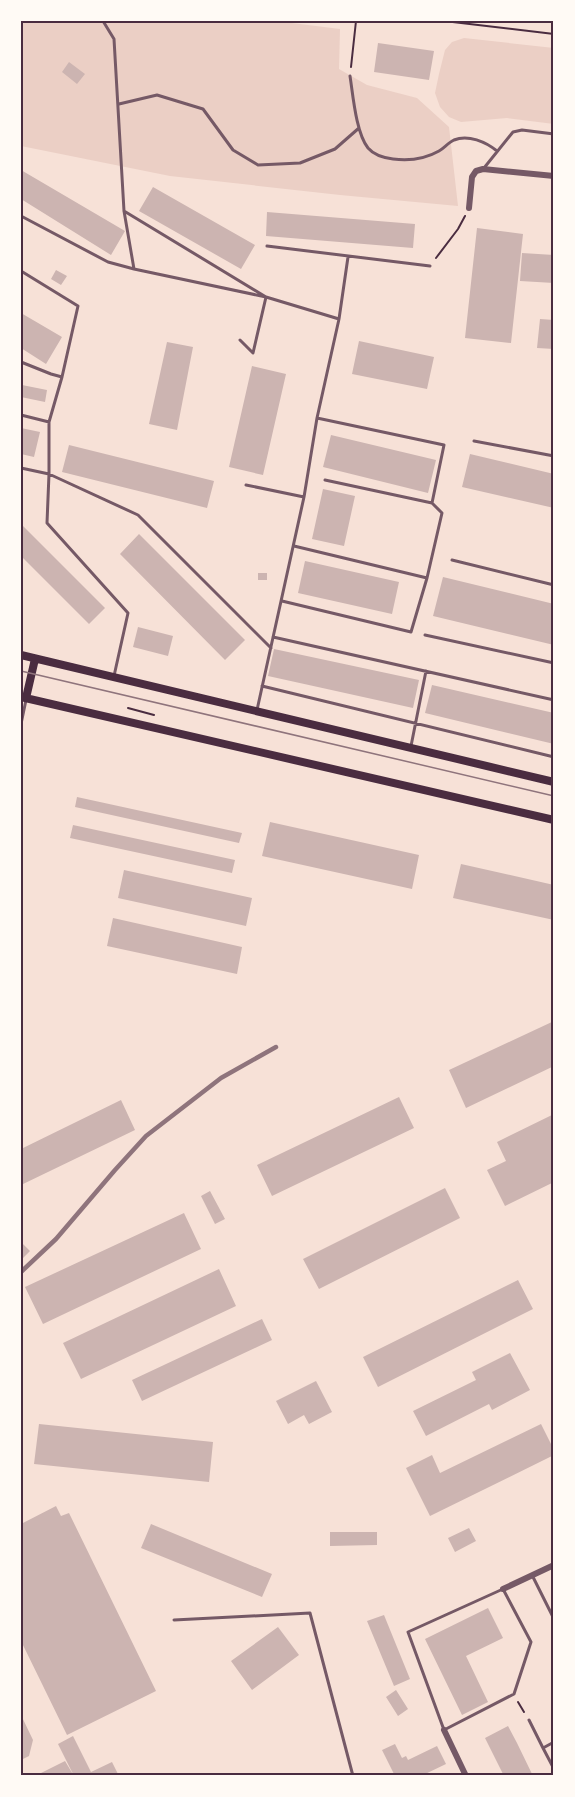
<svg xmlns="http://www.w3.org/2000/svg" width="575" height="1797" font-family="'Source Serif 4',serif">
<rect width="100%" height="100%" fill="#f7e1d7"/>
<path fill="#ebcfc5" d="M 21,21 L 276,21 L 340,29 L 339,69 L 367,85 L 417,98 L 449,127 L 458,206 L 340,195 L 170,176 L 21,146 Z
M 464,38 L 554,48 L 554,124 L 507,118 L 461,122 L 449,117 L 440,107 L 435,93 L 439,74 L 445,50 L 452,42 Z"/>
<path fill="#ccb4b1" d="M 378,43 L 434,51 L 429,80 L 374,72 Z
M 69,62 L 85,74 L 77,84 L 62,72 Z
M 21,170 L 125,231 L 111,255 L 21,199 Z
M 153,187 L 255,245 L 241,269 L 139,211 Z
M 267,212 L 415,224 L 413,248 L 266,236 Z
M 477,228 L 523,234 L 511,343 L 465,338 Z
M 522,253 L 554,255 L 554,283 L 520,281 Z
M 56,270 L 67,276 L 61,285 L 51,279 Z
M 21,313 L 62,337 L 46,364 L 21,348 Z
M 540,319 L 554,320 L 554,349 L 537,348 Z
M 359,341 L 434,357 L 427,389 L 352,374 Z
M 167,342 L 193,347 L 177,430 L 149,424 Z
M 252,366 L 286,374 L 263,475 L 229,467 Z
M 22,385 L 47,390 L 45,402 L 21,397 Z
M 21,428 L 40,432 L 34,457 L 21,454 Z
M 331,435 L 436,460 L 428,493 L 323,467 Z
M 69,445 L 214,481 L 207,508 L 62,472 Z
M 470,454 L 554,474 L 554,508 L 462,487 Z
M 323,489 L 355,496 L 344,546 L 312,539 Z
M 21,524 L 105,608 L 89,624 L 21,556 Z
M 139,534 L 245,640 L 225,660 L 120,554 Z
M 305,561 L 399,582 L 392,614 L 298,593 Z
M 258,573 L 267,573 L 267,580 L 258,580 Z
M 443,577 L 554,604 L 554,645 L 433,616 Z
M 138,627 L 173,636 L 168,656 L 133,647 Z
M 274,649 L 419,680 L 413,708 L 268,676 Z
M 432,685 L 554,713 L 554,744 L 425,713 Z
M 77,797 L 242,833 L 239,843 L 75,807 Z
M 270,822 L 419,855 L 412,889 L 262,856 Z
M 73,825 L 235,860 L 232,873 L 70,838 Z
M 461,864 L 554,885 L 554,920 L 453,898 Z
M 124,870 L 252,898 L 246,926 L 118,898 Z
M 113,918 L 242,947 L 237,974 L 107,946 Z
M 554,1021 L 554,1066 L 466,1108 L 449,1070 Z
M 399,1097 L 414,1128 L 272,1196 L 257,1165 Z
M 121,1100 L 135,1130 L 21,1185 L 21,1149 Z
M 554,1114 L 554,1182 L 505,1206 L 487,1170 L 506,1161 L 497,1142 Z
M 445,1188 L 460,1218 L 319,1289 L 303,1259 Z
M 210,1191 L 225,1219 L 215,1224 L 201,1196 Z
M 184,1213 L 201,1249 L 43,1324 L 25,1287 Z
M 21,1242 L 30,1251 L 21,1260 Z
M 219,1269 L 236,1306 L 81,1379 L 63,1343 Z
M 518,1280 L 533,1309 L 378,1387 L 363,1357 Z
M 262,1319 L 272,1340 L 142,1401 L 132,1380 Z
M 510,1353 L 530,1390 L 492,1410 L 489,1404 L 426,1436 L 413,1411 L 476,1380 L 472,1372 Z
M 316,1381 L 332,1412 L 309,1424 L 304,1415 L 288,1424 L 276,1401 Z
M 39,1424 L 213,1442 L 209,1482 L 34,1464 Z
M 541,1424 L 554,1450 L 554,1455 L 430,1516 L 406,1468 L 432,1455 L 440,1473 Z
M 56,1506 L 61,1516 L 69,1513 L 156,1691 L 67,1735 L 21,1641 L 21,1524 Z
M 151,1524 L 272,1574 L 262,1597 L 141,1548 Z
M 469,1528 L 476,1541 L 455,1552 L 448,1538 Z
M 330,1532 L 377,1532 L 377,1545 L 330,1546 Z
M 488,1608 L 503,1638 L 466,1656 L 488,1702 L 462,1715 L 425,1639 Z
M 384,1615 L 410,1679 L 394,1686 L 367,1621 Z
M 278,1627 L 299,1655 L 252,1690 L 231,1661 Z
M 396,1690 L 408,1709 L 398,1716 L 386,1697 Z
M 21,1715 L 33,1740 L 29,1756 L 21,1760 Z
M 508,1726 L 517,1743 L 533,1776 L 504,1776 L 485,1738 Z
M 73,1736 L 91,1772 L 112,1762 L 119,1776 L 74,1776 L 58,1744 Z
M 395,1744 L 402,1758 L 406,1756 L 408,1760 L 437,1746 L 446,1764 L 421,1776 L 389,1776 L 394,1774 L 382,1750 Z
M 65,1761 L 74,1776 L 35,1776 Z"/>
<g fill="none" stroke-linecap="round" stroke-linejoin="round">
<path stroke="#4a2c40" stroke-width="2" d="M 444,21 L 554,34
M 351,67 L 356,21
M 436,258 L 458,229 L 465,216
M 128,708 L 154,715
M 518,1702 L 524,1712"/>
<path stroke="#755966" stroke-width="3" d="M 103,21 L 114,39 L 124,211 L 134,269
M 350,76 C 353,95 356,133 368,148 C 374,155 385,158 393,159 C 409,161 425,159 439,151 C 444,148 448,143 454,140 C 468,134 486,142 497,151
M 119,104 L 157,95 L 203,109 L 233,150 L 258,165 L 300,163 L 335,149 L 359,128
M 484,168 L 513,132 L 522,130 L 554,134
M 124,211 L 266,297 L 253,353 L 240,340
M 21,216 L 108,262 L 134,269 L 266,297 L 339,319 L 317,418 L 444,445 L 432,503 L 325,480
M 267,246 L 430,266
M 21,271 L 78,306 L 62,377 L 49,422 L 49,474 L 47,523 L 128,613 L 114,676
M 339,319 L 348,257
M 21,362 L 51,374 L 62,377
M 21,415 L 49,422
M 474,441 L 554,456
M 21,468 L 49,474 L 138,515 L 271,648
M 246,485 L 304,497
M 294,546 L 427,578 L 442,513 L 432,503
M 452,560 L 554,585
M 282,601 L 411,632 L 427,578
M 425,635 L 554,663
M 273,637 L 554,700
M 262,686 L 554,757
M 257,710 L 304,497 L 317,418
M 21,724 L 26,700
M 411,746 L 426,671
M 532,1575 L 554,1619
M 503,1589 L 531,1642 L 514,1694 L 444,1730 L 408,1632 Z
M 174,1620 L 310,1613 L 353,1776
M 529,1720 L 543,1748
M 554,1742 L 543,1748 L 554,1769"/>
<path stroke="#755966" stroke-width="6" d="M 469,208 L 472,177 L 476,171 L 483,169 L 554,176
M 503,1589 L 554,1565
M 444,1730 L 466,1776"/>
<path stroke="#4a2c40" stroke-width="8" d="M 21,655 L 554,782
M 21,697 L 554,820
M 26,698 L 35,659"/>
<path stroke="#8f747c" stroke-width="1.5" d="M 21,671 L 554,796"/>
<path stroke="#8f747c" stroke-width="4.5" d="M 21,1272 L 56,1239 L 115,1170 L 146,1136 L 221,1078 L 276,1047"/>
</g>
<rect width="575" height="1797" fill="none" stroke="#fffaf5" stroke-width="45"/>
<rect x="22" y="22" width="530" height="1752" fill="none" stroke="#4a2c40" stroke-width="2"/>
</svg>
